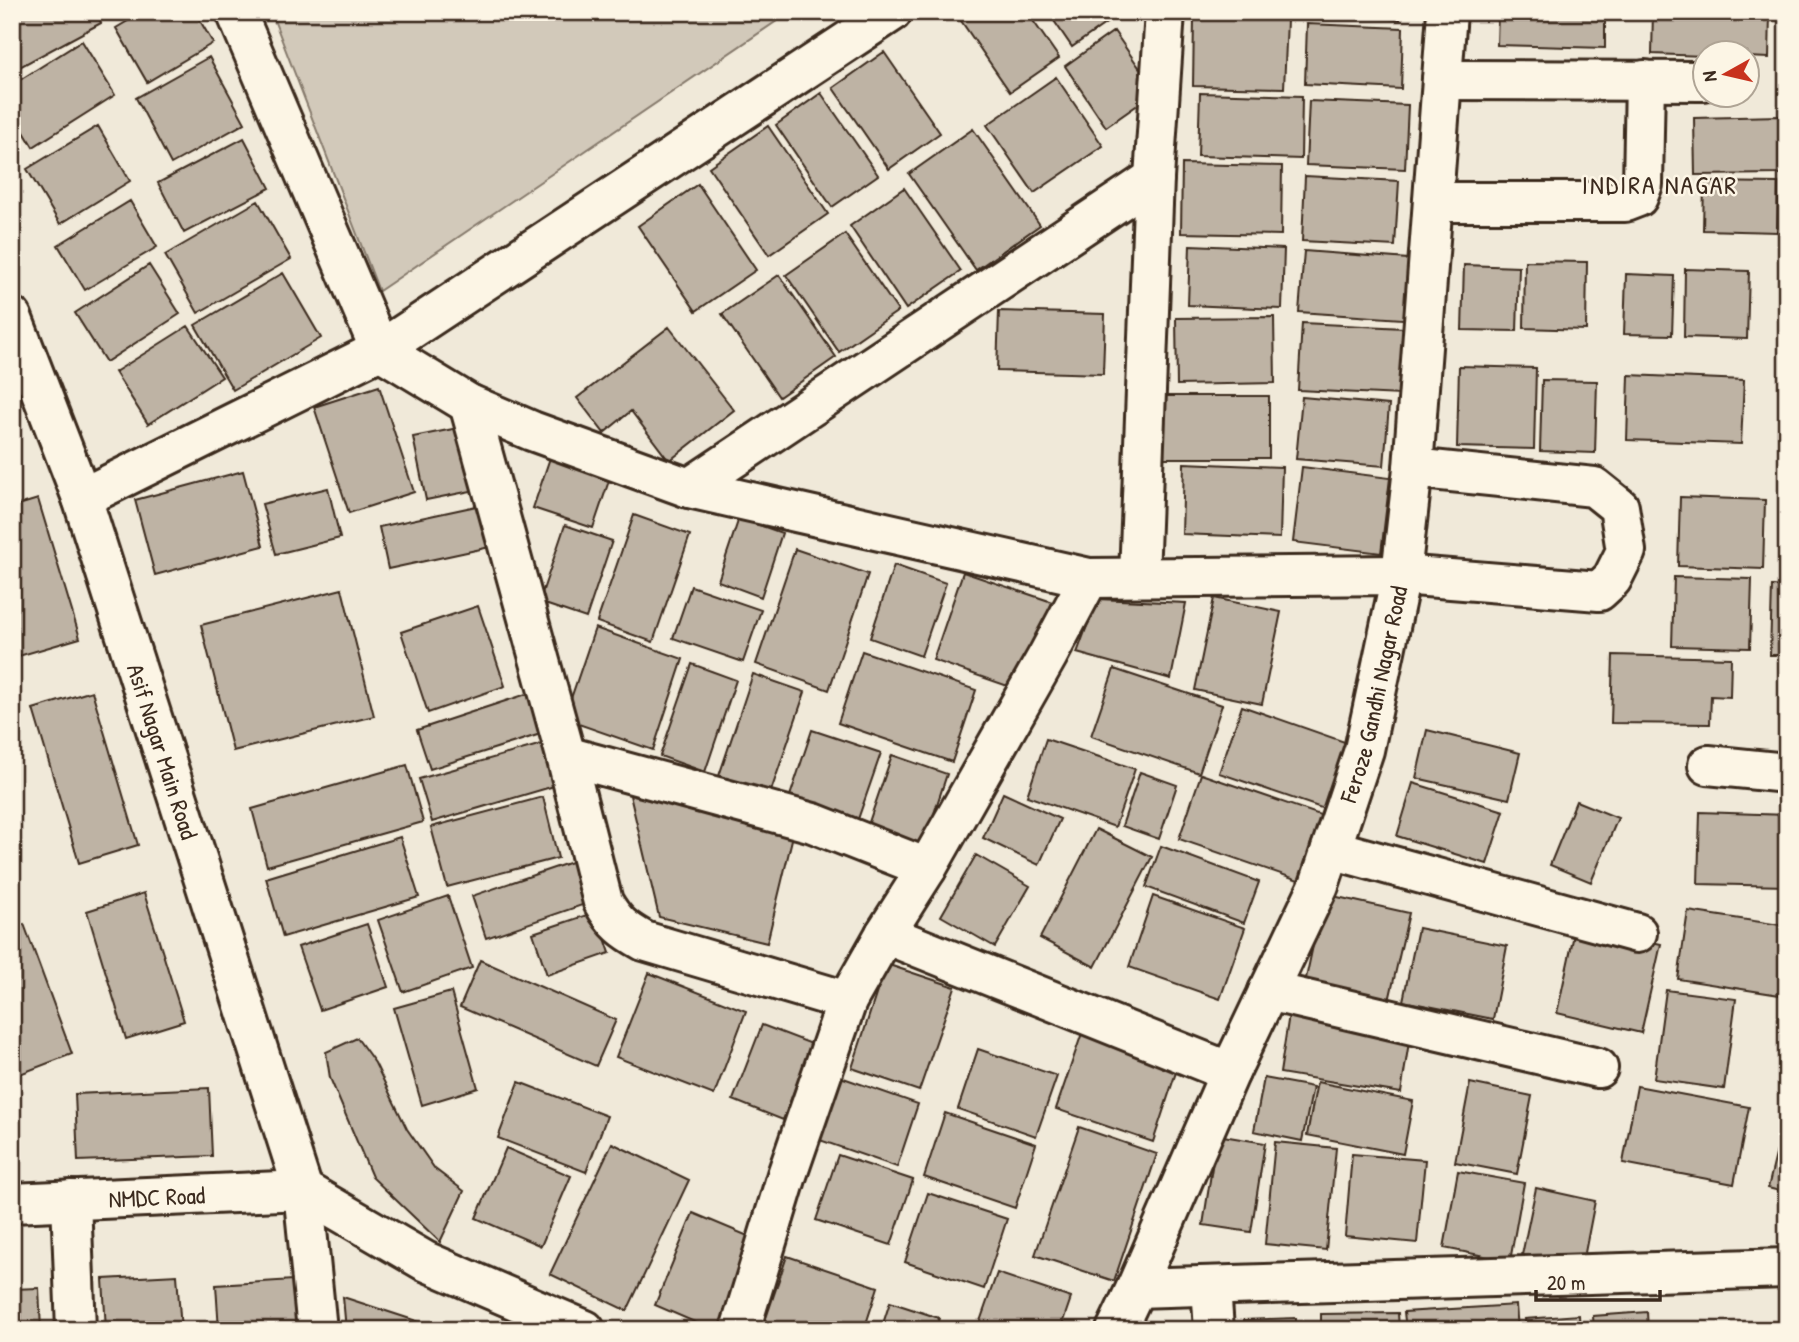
<svg xmlns="http://www.w3.org/2000/svg" width="1799" height="1342" font-family="'Patrick Hand',sans-serif">
<rect width="100%" height="100%" fill="#f0e9d9"/>
<filter id="ink" filterUnits="userSpaceOnUse"><feTurbulence type="fractalNoise" baseFrequency=".0143" numOctaves="2"/><feDisplacementMap in="SourceGraphic" scale="14" xChannelSelector="R" yChannelSelector="G"/><feConvolveMatrix kernelMatrix="1 2 1 2 8 2 1 2 1" color-interpolation-filters="sRGB"/></filter>
<g filter="url(#ink)">
<path fill="#d2c9ba" stroke="#867a6c" stroke-width="2" d="M 271,12 L 790,12 L 379,291 Z"/>
<path fill="#beb3a4" stroke="#3b2a1e" stroke-width="2" d="M 12,12 L 95,12 L 101,23 L 16,69 L 12,62 Z
M 143,12 L 195,12 L 213,43 L 147,82 L 116,28 Z
M 955,12 L 1027,12 L 1059,58 L 1010,92 Z
M 1048,12 L 1122,12 L 1072,47 Z
M 1311,12 L 1401,12 L 1400,20 Z
M 1498,12 L 1605,12 L 1605,48 L 1497,45 Z
M 1653,12 L 1770,12 L 1769,58 L 1746,57 L 1746,52 L 1704,52 L 1704,56 L 1652,54 Z
M 1194,18 L 1287,20 L 1284,88 L 1193,86 Z
M 1307,24 L 1403,28 L 1401,89 L 1305,84 Z
M 1114,31 L 1156,92 L 1106,127 L 1065,66 Z
M 82,41 L 115,95 L 33,147 L 12,112 L 12,85 Z
M 884,52 L 940,133 L 889,169 L 833,88 Z
M 209,57 L 245,123 L 171,164 L 136,98 Z
M 1056,77 L 1103,146 L 1034,193 L 987,125 Z
M 821,93 L 878,175 L 832,207 L 776,125 Z
M 1200,93 L 1302,96 L 1301,159 L 1198,156 Z
M 1309,101 L 1408,105 L 1405,169 L 1306,165 Z
M 1780,116 L 1781,174 L 1695,175 L 1694,118 Z
M 98,126 L 130,181 L 60,224 L 27,169 Z
M 768,126 L 828,214 L 769,255 L 709,167 Z
M 973,129 L 1040,225 L 976,270 L 909,174 Z
M 244,138 L 270,188 L 184,233 L 158,183 Z
M 1182,164 L 1282,166 L 1281,235 L 1181,233 Z
M 1305,176 L 1399,181 L 1395,246 L 1302,241 Z
M 1704,182 L 1778,183 L 1777,232 L 1703,230 Z
M 698,184 L 756,270 L 696,311 L 638,226 Z
M 904,188 L 961,271 L 906,309 L 850,226 Z
M 130,201 L 157,247 L 85,290 L 58,245 Z
M 258,201 L 291,259 L 198,313 L 165,255 Z
M 845,234 L 898,311 L 839,352 L 786,275 Z
M 1190,245 L 1284,249 L 1282,309 L 1188,305 Z
M 1304,251 L 1421,260 L 1417,320 L 1299,312 Z
M 1525,261 L 1587,262 L 1586,330 L 1524,328 Z
M 149,265 L 180,314 L 106,362 L 75,313 Z
M 1464,265 L 1519,267 L 1517,331 L 1462,330 Z
M 1685,269 L 1749,271 L 1747,339 L 1684,337 Z
M 283,273 L 321,338 L 233,390 L 195,325 Z
M 1626,274 L 1674,276 L 1672,335 L 1624,334 Z
M 779,275 L 836,357 L 779,397 L 722,314 Z
M 999,311 L 1105,314 L 1103,374 L 997,371 Z
M 1274,317 L 1275,383 L 1177,385 L 1176,318 Z
M 1302,323 L 1404,328 L 1401,395 L 1298,390 Z
M 188,326 L 222,377 L 148,424 L 115,372 Z
M 669,327 L 734,410 L 669,461 L 631,411 L 604,433 L 577,398 Z
M 1459,366 L 1536,368 L 1534,449 L 1457,447 Z
M 1629,375 L 1744,380 L 1741,444 L 1627,440 Z
M 1542,380 L 1597,381 L 1595,453 L 1540,451 Z
M 379,386 L 414,492 L 349,513 L 314,407 Z
M 1161,396 L 1269,396 L 1269,458 L 1161,458 Z
M 1302,397 L 1389,405 L 1384,466 L 1296,459 Z
M 473,425 L 486,488 L 426,500 L 413,437 Z
M 554,446 L 614,466 L 593,528 L 533,508 Z
M 1184,463 L 1282,467 L 1280,538 L 1182,534 Z
M 1302,467 L 1390,478 L 1381,553 L 1293,542 Z
M 243,471 L 263,546 L 155,575 L 135,500 Z
M 328,488 L 340,538 L 276,554 L 262,504 Z
M 1680,497 L 1765,500 L 1763,569 L 1678,566 Z
M 38,499 L 80,638 L 12,658 L 12,507 Z
M 495,502 L 504,544 L 388,569 L 379,527 Z
M 634,515 L 690,535 L 653,642 L 597,622 Z
M 739,518 L 782,533 L 761,597 L 718,581 Z
M 1781,521 L 1787,521 L 1787,572 L 1781,572 Z
M 565,525 L 612,541 L 586,618 L 539,602 Z
M 795,549 L 868,574 L 829,690 L 756,664 Z
M 894,565 L 946,583 L 921,656 L 870,638 Z
M 963,572 L 1052,602 L 1022,691 L 933,660 Z
M 1674,577 L 1752,579 L 1750,648 L 1672,646 Z
M 691,586 L 761,610 L 743,662 L 673,638 Z
M 1772,586 L 1787,587 L 1787,655 L 1770,655 Z
M 342,589 L 374,716 L 233,751 L 201,625 Z
M 1214,598 L 1281,612 L 1262,704 L 1195,690 Z
M 1097,599 L 1186,603 L 1171,679 L 1077,653 Z
M 478,606 L 505,686 L 428,713 L 401,632 Z
M 595,628 L 683,659 L 653,750 L 564,719 Z
M 862,651 L 976,690 L 952,762 L 838,723 Z
M 1613,655 L 1731,658 L 1730,697 L 1711,696 L 1710,724 L 1611,723 Z
M 1782,663 L 1787,663 L 1787,747 L 1780,747 Z
M 692,664 L 736,680 L 705,772 L 660,756 Z
M 1114,669 L 1222,705 L 1199,773 L 1091,736 Z
M 753,674 L 805,692 L 770,794 L 719,776 Z
M 92,691 L 138,845 L 79,863 L 33,709 Z
M 536,691 L 550,731 L 430,769 L 417,730 Z
M 1242,706 L 1359,747 L 1336,813 L 1219,773 Z
M 812,730 L 881,753 L 857,822 L 789,799 Z
M 1427,730 L 1520,753 L 1509,799 L 1416,778 Z
M 1046,739 L 1135,769 L 1115,827 L 1027,796 Z
M 549,742 L 561,784 L 432,822 L 419,779 Z
M 892,755 L 947,774 L 922,850 L 866,831 Z
M 407,765 L 423,822 L 267,866 L 252,809 Z
M 1140,772 L 1177,785 L 1159,839 L 1122,826 Z
M 1201,774 L 1329,818 L 1307,883 L 1179,839 Z
M 1413,783 L 1504,811 L 1487,864 L 1397,836 Z
M 629,791 L 794,831 L 767,943 L 659,917 Z
M 1003,793 L 1060,819 L 1039,865 L 983,838 Z
M 543,797 L 558,858 L 447,887 L 431,827 Z
M 1576,801 L 1618,818 L 1591,882 L 1550,865 Z
M 1700,812 L 1787,815 L 1787,886 L 1698,884 Z
M 1096,829 L 1152,857 L 1095,967 L 1040,938 Z
M 400,837 L 419,897 L 283,937 L 266,878 Z
M 1161,846 L 1259,882 L 1244,923 L 1146,887 Z
M 976,855 L 1030,886 L 995,947 L 941,916 Z
M 577,860 L 591,902 L 486,938 L 472,896 Z
M 144,893 L 184,1021 L 126,1039 L 87,911 Z
M 1324,894 L 1409,913 L 1389,1001 L 1305,983 Z
M 448,896 L 472,968 L 403,992 L 378,920 Z
M 1153,896 L 1245,928 L 1220,999 L 1129,967 Z
M 1688,911 L 1787,926 L 1786,996 L 1678,979 Z
M 596,912 L 610,953 L 547,975 L 533,933 Z
M 24,924 L 72,1054 L 20,1074 L 12,1054 L 12,929 Z
M 367,924 L 388,987 L 320,1010 L 298,947 Z
M 1576,925 L 1661,944 L 1641,1033 L 1557,1013 Z
M 1418,928 L 1507,946 L 1493,1019 L 1403,1001 Z
M 480,960 L 616,1020 L 596,1066 L 460,1007 Z
M 886,964 L 955,987 L 919,1091 L 852,1068 Z
M 649,973 L 746,1011 L 714,1095 L 616,1057 Z
M 1666,990 L 1736,999 L 1724,1089 L 1654,1079 Z
M 451,992 L 478,1088 L 422,1105 L 394,1008 Z
M 1290,1008 L 1411,1029 L 1401,1093 L 1280,1073 Z
M 762,1025 L 812,1044 L 783,1120 L 733,1100 Z
M 1082,1033 L 1178,1066 L 1153,1142 L 1056,1109 Z
M 357,1038 L 375,1063 L 407,1129 L 435,1169 L 464,1191 L 440,1242 L 372,1177 L 330,1078 L 326,1052 Z
M 978,1049 L 1057,1076 L 1036,1136 L 958,1109 Z
M 832,1074 L 918,1104 L 897,1167 L 811,1137 Z
M 1264,1078 L 1313,1087 L 1302,1141 L 1254,1131 Z
M 519,1082 L 607,1116 L 586,1172 L 498,1138 Z
M 1317,1082 L 1413,1101 L 1403,1154 L 1307,1135 Z
M 1470,1083 L 1532,1096 L 1517,1174 L 1455,1162 Z
M 1637,1086 L 1749,1107 L 1734,1184 L 1623,1163 Z
M 209,1088 L 212,1156 L 78,1161 L 75,1094 Z
M 945,1113 L 1036,1144 L 1015,1208 L 924,1177 Z
M 1786,1113 L 1787,1113 L 1787,1193 L 1768,1188 Z
M 1079,1127 L 1157,1154 L 1114,1281 L 1035,1255 Z
M 1217,1135 L 1265,1143 L 1251,1232 L 1203,1225 Z
M 1275,1142 L 1336,1148 L 1326,1250 L 1265,1244 Z
M 612,1143 L 689,1180 L 627,1311 L 550,1274 Z
M 506,1148 L 571,1176 L 541,1246 L 476,1218 Z
M 1352,1154 L 1425,1160 L 1417,1243 L 1345,1236 Z
M 838,1155 L 913,1180 L 891,1245 L 816,1220 Z
M 1458,1171 L 1524,1183 L 1510,1261 L 1444,1248 Z
M 1536,1188 L 1595,1201 L 1582,1268 L 1522,1255 Z
M 928,1193 L 1007,1219 L 984,1289 L 905,1262 Z
M 693,1213 L 760,1241 L 723,1330 L 713,1330 L 655,1305 Z
M 787,1256 L 878,1287 L 864,1330 L 762,1330 Z
M 997,1273 L 1071,1298 L 1060,1330 L 977,1330 Z
M 177,1275 L 181,1330 L 106,1330 L 103,1279 Z
M 293,1280 L 296,1330 L 219,1330 L 216,1285 Z
M 39,1288 L 41,1330 L 12,1330 L 12,1289 Z
M 343,1297 L 444,1330 L 346,1330 Z
M 890,1302 L 939,1318 L 936,1330 L 881,1330 Z
M 1516,1305 L 1518,1330 L 1406,1330 L 1404,1312 Z
M 1647,1312 L 1648,1330 L 1594,1330 L 1593,1316 Z
M 1398,1313 L 1399,1330 L 1321,1330 L 1321,1314 Z
M 1579,1315 L 1580,1330 L 1526,1330 L 1525,1319 Z
M 1296,1318 L 1296,1330 L 1244,1330 L 1244,1320 Z"/>
<g fill="none" stroke-linecap="round" stroke-linejoin="round">
<defs>
<g id="minor">
<path d="M 236,12 L 380,350 L 469,404 L 532,431 L 689,488 L 1089,578 L 1401,575 L 1599,591 L 1612,579 L 1626,551 L 1619,507 L 1594,487 L 1413,468"/>
<path d="M 1442,80 L 1704,81"/>
<path d="M 1433,202 L 1625,202 L 1638,197 L 1643,184 L 1645,80"/>
<path id="s1" d="M 12,317 L 82,498 L 303,1190 L 317,1330"/>
<path d="M 469,404 L 566,756 L 603,902 C 615,923 624,930 644,941 L 847,1001"/>
<path d="M 689,488 L 1154,178"/>
<path d="M 82,498 L 380,350 L 892,12"/>
<path d="M 1139,577 L 1154,178 L 1165,12"/>
<path d="M 566,756 L 813,823 L 927,868"/>
<path d="M 1708,765 L 1787,773"/>
<path d="M 1331,849 L 1637,933"/>
<path d="M 885,934 L 1230,1072"/>
<path d="M 1268,991 L 1598,1068"/>
<path d="M 303,1190 L 425,1261 L 585,1330"/>
<path d="M 71,1200 L 76,1330"/>
<path id="s2" d="M 12,1203 L 303,1190"/>
<path d="M 1211,1286 L 1214,1330"/>
<path d="M 1136,1288 L 1787,1268"/>
<path d="M 740,1330 L 787,1175 L 847,1001 L 885,934 L 927,868 L 1048,655 L 1089,578"/>
<path id="s3" d="M 1116,1330 L 1136,1288 L 1230,1072 L 1319,885 L 1364,750 L 1401,575 L 1413,468 L 1447,12"/>
</g>
</defs>
<use href="#minor" stroke="#3b2a1e" stroke-width="44"/>
<use href="#minor" stroke="#fcf5e5" stroke-width="38"/>
</g>
</g>
<g text-anchor="middle" dominant-baseline="central" stroke-width="5" stroke-linejoin="round" paint-order="stroke">
<g font-size="24" fill="#3b2a1e" stroke="#fcf5e5">
<text stroke="none"><textPath href="#s3" startOffset="688">Feroze Gandhi Nagar Road</textPath></text>
<text stroke="none"><textPath href="#s1" startOffset="460">Asif Nagar Main Road</textPath></text>
<text stroke="none"><textPath href="#s2" startOffset="145">NMDC Road</textPath></text>
</g>
<g font-size="26" letter-spacing="2" fill="#3b2a1e" stroke="#fcf5e5">
<text x="1660" y="184">INDIRA NAGAR</text>
</g>
</g>
<rect width="1799" height="1342" fill="none" stroke="#fcf5e5" stroke-width="42"/>
<rect x="21" y="21" width="1757" height="1300" fill="none" stroke="#3b2a1e" stroke-width="2.5" filter="url(#ink)"/>
<g transform="translate(1726 74) rotate(262)"><circle r="33" fill="#fcf5e5" stroke="#afa495" stroke-width="2"/>
<path d="M0-5L12 26L0 18L-12 26Z" fill="#c8321e"/>
<text y="-10" font-size="19" font-weight="bold" text-anchor="middle" fill="#3b2a1e">N</text>
</g>
<path d="M1536 1290v10h124v-10" fill="none" stroke="#3b2a1e" stroke-width="3.5"/>
<text x="1547" y="1290" font-size="21" fill="#3b2a1e" stroke="#fcf5e5" stroke-width="5" paint-order="stroke">20 m</text>
</svg>
